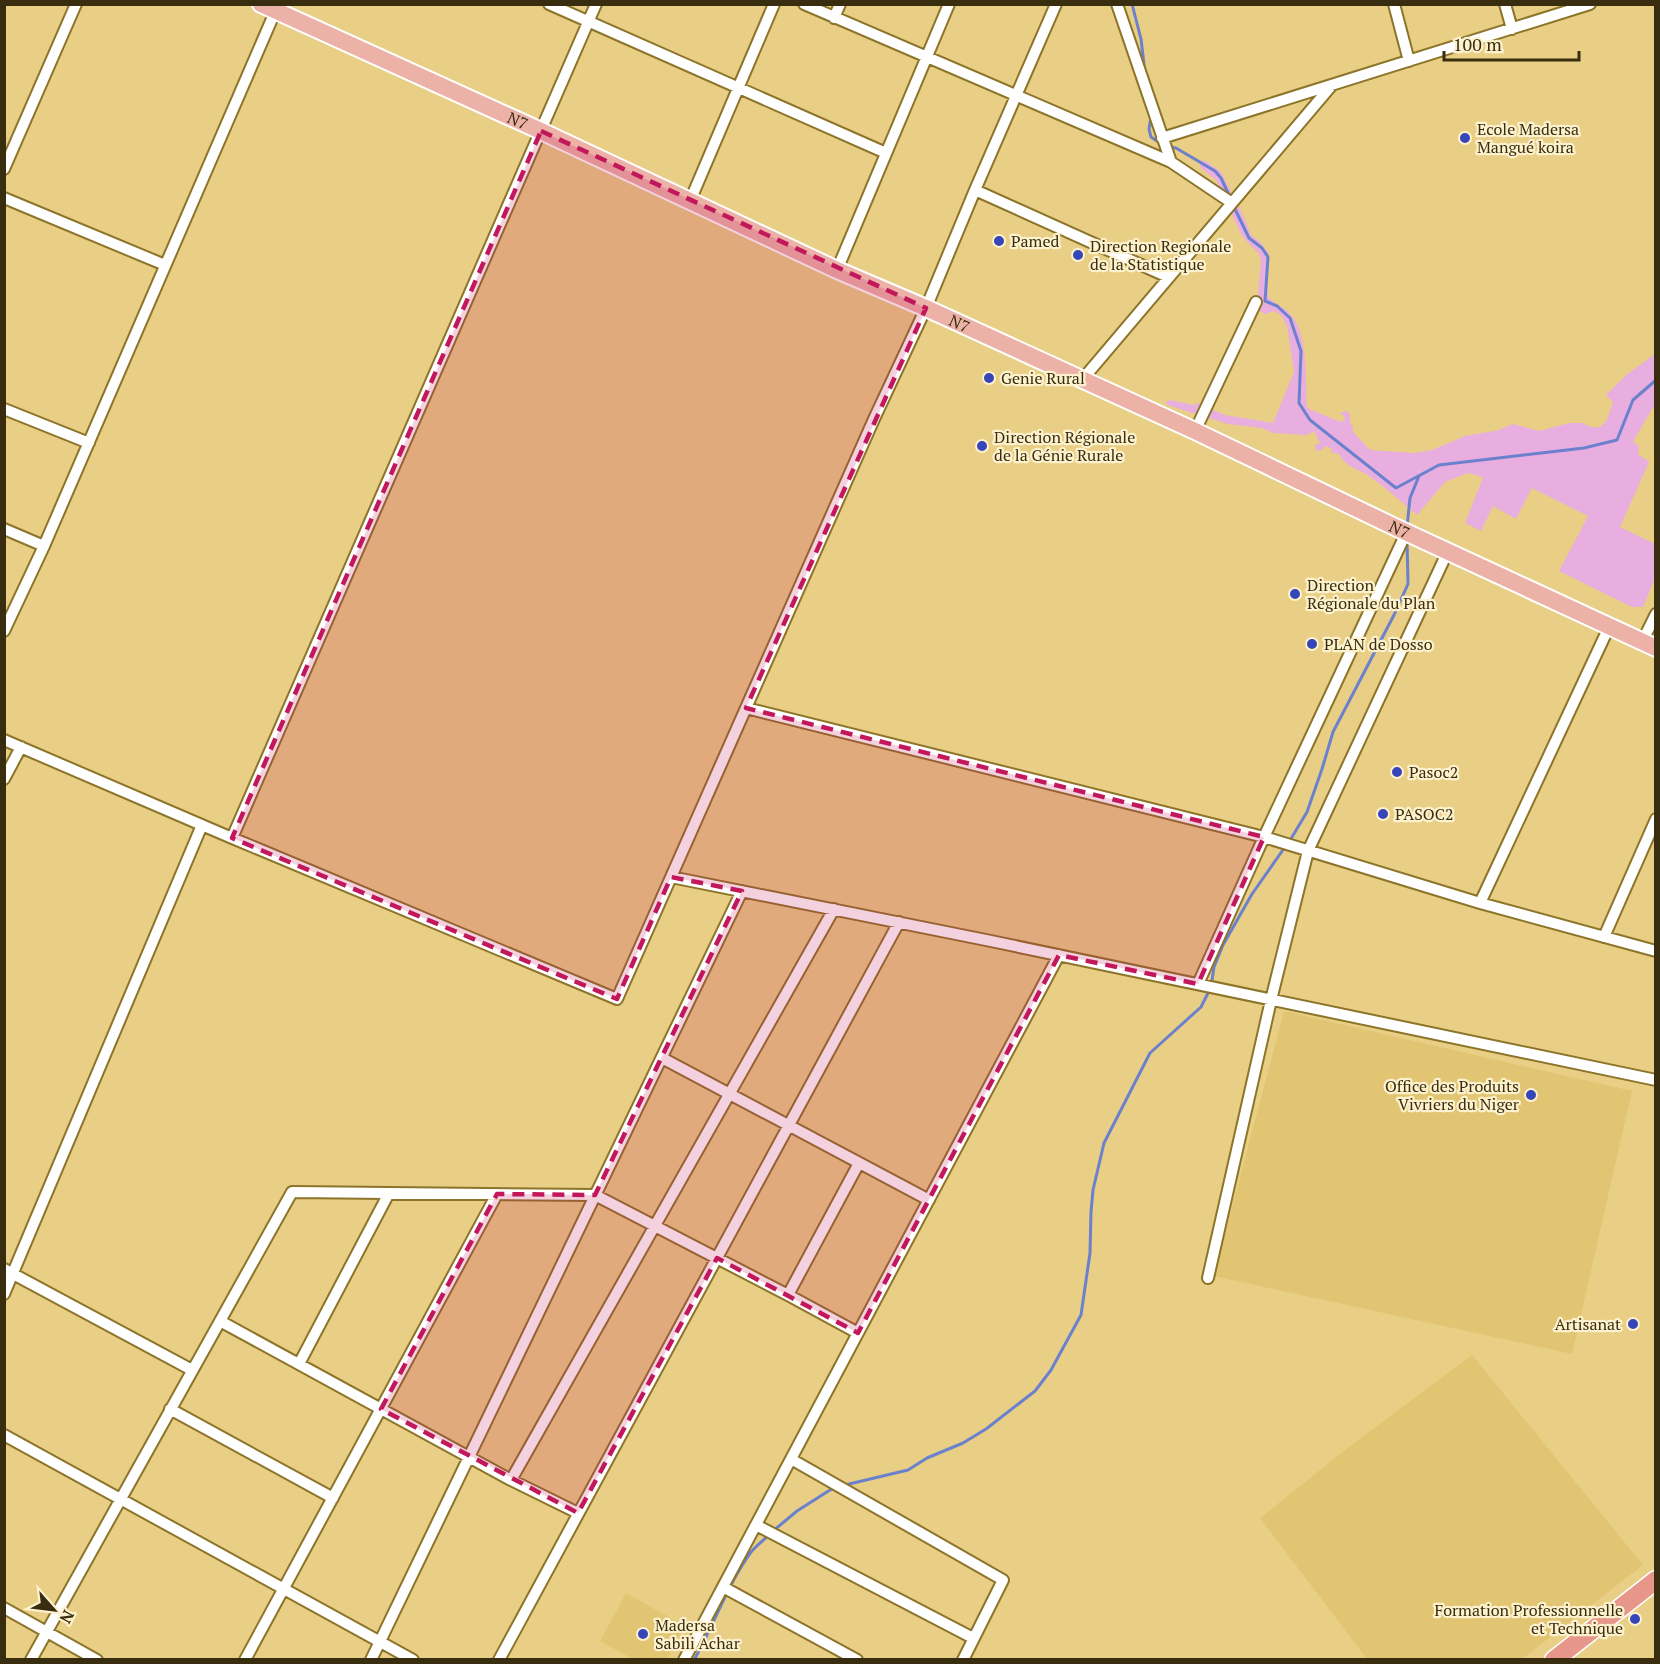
<svg xmlns="http://www.w3.org/2000/svg" width="1660" height="1664" font-family="'PT Serif',serif">
<rect width="100%" height="100%" fill="#e8cf85"/>
<path fill="#e1c572" d="M 1284,1011 L 1632,1091 L 1572,1354 L 1214,1276 Z
M 1472,1355 L 1643,1565 L 1522,1659 L 1367,1659 L 1260,1518 L 1346,1449 Z
M 626,1593 L 685,1626 L 667,1659 L 633,1659 L 600,1641 Z"/>
<path fill="#e8aee0" d="M 1204,160 L 1221,172 L 1243,215 L 1251,235 L 1259,241 L 1269,254 L 1267,279 L 1268,297 C 1275,304 1284,307 1291,315 C 1309,335 1305,382 1307,408 L 1341,422 L 1345,419 L 1344,415 L 1341,415 L 1342,412 L 1346,411 L 1350,414 L 1350,423 L 1353,427 L 1353,432 L 1370,450 L 1414,453 L 1432,450 L 1465,436 L 1499,430 L 1513,424 L 1539,431 L 1569,423 L 1582,423 L 1591,427 L 1600,427 L 1607,420 L 1613,402 L 1606,395 L 1626,375 L 1655,354 L 1655,406 L 1652,409 L 1633,442 L 1639,446 L 1638,454 L 1649,462 L 1620,527 L 1655,544 L 1655,578 L 1643,607 L 1632,607 L 1559,571 L 1588,516 L 1532,488 L 1516,519 L 1493,506 L 1481,531 L 1465,523 L 1483,477 L 1468,473 L 1445,482 L 1417,515 C 1400,501 1384,486 1366,474 C 1359,470 1350,467 1345,462 C 1339,457 1341,452 1331,453 L 1332,449 L 1326,446 L 1320,451 L 1316,450 L 1315,445 L 1320,443 L 1314,431 L 1307,435 L 1273,433 L 1262,428 L 1228,424 L 1167,405 L 1166,402 L 1170,400 L 1194,405 L 1202,402 L 1210,406 L 1213,410 L 1225,415 L 1273,423 L 1294,372 L 1287,326 L 1281,315 L 1274,311 L 1265,314 L 1258,310 L 1257,306 L 1261,261 L 1259,254 L 1242,236 L 1216,180 L 1201,168 L 1199,164 Z"/>
<g fill="none" stroke-linecap="round" stroke-linejoin="round">
<path stroke="#6c81cd" stroke-width="3" d="M 1132,4 L 1141,39 L 1145,73
M 1151,117 L 1149,129 L 1151,137 L 1163,145
M 1169,147 L 1176,148 L 1215,171 L 1221,178 L 1229,195
M 1234,207 L 1249,238 L 1262,248 L 1268,257 L 1265,301 L 1277,306 L 1290,318 L 1301,351 L 1299,403 L 1310,420 L 1396,488 L 1439,465 L 1584,448 L 1617,440 L 1633,400 L 1656,380
M 1407,527 L 1410,498 L 1419,476
M 1289,842 L 1307,812 L 1322,769 L 1333,732 L 1394,615 L 1408,584 L 1407,539
M 845,1485 L 908,1470 L 927,1458 L 963,1443 L 986,1429 L 1035,1391 L 1051,1370 L 1081,1315 L 1090,1253 L 1091,1212 L 1093,1190 L 1104,1143 L 1150,1053 L 1201,1007 L 1211,987 L 1214,967 L 1223,945 L 1252,894 L 1285,847
M 773,1531 L 797,1511 L 830,1490 L 836,1488
M 694,1660 C 714,1625 727,1585 751,1552 C 756,1546 762,1541 768,1536"/>
<defs>
<path id="minor" d="M 549,4 L 886,153
M 804,4 L 1171,162 L 1232,203
M 1117,4 L 1171,162
M 1394,4 L 1409,61
M 1505,4 L 1512,29
M 834,18 L 840,4
M 1162,138 L 1590,4
M 4,169 L 76,4
M 975,190 L 1168,277
M 4,198 L 165,265
M 690,201 L 774,4
M 837,270 L 949,4
M 1082,380 L 1332,85
M 4,409 L 89,443
M 1195,431 L 1256,302
M 4,529 L 44,546
M 4,631 L 44,546 L 278,5
M 1642,642 L 1656,614
M 746,708 L 1264,837 L 1480,903 L 1656,951
M 4,740 L 232,838 L 617,999 L 874,419 L 926,308 L 975,190 L 1056,4
M 4,779 L 21,747
M 232,838 L 596,4
M 671,877 L 986,940 L 1656,1080
M 1480,903 L 1609,627
M 1604,937 L 1656,819
M 1198,984 L 1264,837 L 1407,531
M 662,1058 L 929,1200
M 4,1269 L 192,1370
M 1208,1278 L 1271,1000 L 1308,851 L 1448,551
M 4,1294 L 202,825
M 788,1295 L 859,1163
M 220,1321 L 511,1480 L 578,1513
M 299,1364 L 389,1193
M 170,1409 L 333,1498
M 4,1435 L 413,1660
M 791,1459 L 1003,1580 L 963,1660
M 511,1480 L 834,909
M 756,1525 L 973,1638
M 723,1587 L 857,1660
M 4,1608 L 97,1660
M 31,1660 L 292,1192 L 595,1195 L 788,1295 L 858,1333
M 245,1660 L 497,1194
M 371,1660 L 742,891
M 499,1660 L 899,922
M 684,1660 L 1059,955"/>
<g id="primary">
<path id="s1" d="M 261,4 L 541,131 L 837,270 L 926,308 L 1195,431 L 1399,529 L 1656,648"/>
</g>
<path id="trunk" d="M 1554,1660 L 1656,1580"/>
</defs>
<use href="#minor" stroke="#8c7429" stroke-width="14"/>
<use href="#primary" stroke="#fff" stroke-width="20"/>
<use href="#trunk" stroke="#fff" stroke-width="21"/>
<use href="#minor" stroke="#fff" stroke-width="10"/>
<use href="#primary" stroke="#ecb1a7" stroke-width="16"/>
<use href="#trunk" stroke="#e6978a" stroke-width="18"/>
</g>
<path fill="#c2185b" fill-opacity="0.2" stroke="#c2185b" stroke-width="4.5" stroke-dasharray="12 8" stroke-linejoin="round" d="M 541,131 L 926,308 L 746,708 L 1264,837 L 1198,984 L 1059,955 L 858,1333 L 717,1258 L 578,1513 L 381,1409 L 497,1194 L 595,1195 L 742,891 L 671,877 L 617,999 L 232,838 Z"/>
<g fill="#3646b9" stroke="#fef1cd" stroke-width="2">
<circle cx="1465" cy="138" r="6"/>
<circle cx="999" cy="241" r="6"/>
<circle cx="1078" cy="255" r="6"/>
<circle cx="989" cy="378" r="6"/>
<circle cx="982" cy="446" r="6"/>
<circle cx="1295" cy="594" r="6"/>
<circle cx="1312" cy="644" r="6"/>
<circle cx="1397" cy="772" r="6"/>
<circle cx="1383" cy="814" r="6"/>
<circle cx="1531" cy="1095" r="6"/>
<circle cx="1633" cy="1324" r="6"/>
<circle cx="1635" cy="1619" r="6"/>
<circle cx="643" cy="1634" r="6"/>
</g>
<g text-anchor="middle" dominant-baseline="central" stroke-width="4.5" stroke-linejoin="round" paint-order="stroke">
<g font-size="16" fill="#382e0f" stroke="#fef1cd">
<text stroke="none"><textPath href="#s1" startOffset="282">N7</textPath></text>
<text stroke="none"><textPath href="#s1" startOffset="768">N7</textPath></text>
<text stroke="none"><textPath href="#s1" startOffset="1254">N7</textPath></text>
</g>
<g font-size="16" fill="#382e0f" stroke="#fef1cd" text-anchor="start">
<text x="1477" y="129">Ecole Madersa<tspan x="1477" dy="18">Mangué koira</tspan></text>
<text x="1011" y="241">Pamed</text>
<text x="1090" y="246">Direction Regionale<tspan x="1090" dy="18">de la Statistique</tspan></text>
<text x="1001" y="378">Genie Rural</text>
<text x="994" y="437">Direction Régionale<tspan x="994" dy="18">de la Génie Rurale</tspan></text>
<text x="1307" y="585">Direction<tspan x="1307" dy="18">Régionale du Plan</tspan></text>
<text x="1324" y="644">PLAN de Dosso</text>
<text x="1409" y="772">Pasoc2</text>
<text x="1395" y="814">PASOC2</text>
<text x="1519" y="1086" text-anchor="end">Office des Produits<tspan x="1519" dy="18">Vivriers du Niger</tspan></text>
<text x="1621" y="1324" text-anchor="end">Artisanat</text>
<text x="1623" y="1610" text-anchor="end">Formation Professionnelle<tspan x="1623" dy="18">et Technique</tspan></text>
<text x="655" y="1625">Madersa<tspan x="655" dy="18">Sabili Achar</tspan></text>
</g>
</g>
<rect width="1660" height="1664" fill="none" stroke="#382e0f" stroke-width="12"/>
<g transform="translate(54 1610) rotate(118)" stroke="#fef1cd" stroke-width="4.5" paint-order="stroke">
<path d="M0-4.5L10 22L0 15L-10 22Z" fill="#382e0f"/>
<text y="-9" font-size="16" font-weight="bold" text-anchor="middle" fill="#382e0f">N</text>
</g>
<path d="M1444 51v9h135v-9" fill="none" stroke="#382e0f" stroke-width="3"/>
<text x="1453" y="51" font-size="18" fill="#382e0f" stroke="#fef1cd" stroke-width="4.5" paint-order="stroke">100 m</text>
</svg>
